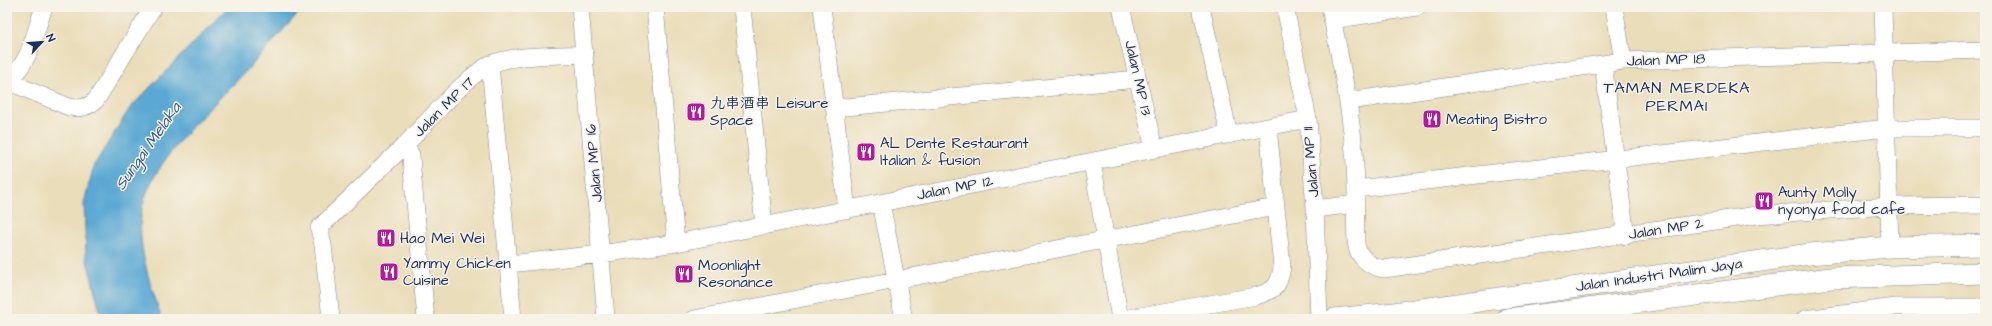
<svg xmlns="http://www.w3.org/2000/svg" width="1992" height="326" font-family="'Architects Daughter','LXGW WenKai TC',sans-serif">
<rect width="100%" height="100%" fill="#f7f3e8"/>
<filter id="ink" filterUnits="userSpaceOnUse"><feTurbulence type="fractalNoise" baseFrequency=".025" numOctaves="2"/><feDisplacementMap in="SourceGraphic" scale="8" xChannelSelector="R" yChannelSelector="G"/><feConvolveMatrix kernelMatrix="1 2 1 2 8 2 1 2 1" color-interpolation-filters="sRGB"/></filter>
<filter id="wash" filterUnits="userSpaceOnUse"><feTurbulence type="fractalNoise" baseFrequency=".012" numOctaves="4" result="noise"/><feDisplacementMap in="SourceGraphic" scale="16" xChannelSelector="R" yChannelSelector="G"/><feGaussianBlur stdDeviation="0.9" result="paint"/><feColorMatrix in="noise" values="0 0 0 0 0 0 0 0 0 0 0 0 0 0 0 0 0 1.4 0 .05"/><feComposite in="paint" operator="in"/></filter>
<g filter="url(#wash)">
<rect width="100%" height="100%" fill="#eaddb9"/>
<path fill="#5aa8d3" stroke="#3a6c98" d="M 228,7 L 304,7 C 279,34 255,63 228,90 C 198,120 145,171 141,215 C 138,252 151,285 162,319 L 102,319 L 86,257 L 84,203 L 94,165 L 130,108 Z"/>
</g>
<g filter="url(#ink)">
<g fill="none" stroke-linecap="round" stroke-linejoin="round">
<defs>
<path id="minor" d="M 580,7 L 606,319
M 655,7 L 676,243
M 742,7 L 764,226
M 822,7 L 847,210
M 1121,7 L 1154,149
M 1201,7 L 1229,135
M 1285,7 L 1308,119 L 1315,209 L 1319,319
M 1330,7 C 1342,69 1356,130 1356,194 C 1356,204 1354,244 1358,251 C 1364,262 1372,267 1384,269 L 1757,215 L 1889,206 L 1985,205
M 1614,7 L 1623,61
M 1883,7 L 1890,247
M 1332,20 L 1417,7
M 490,64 L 513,319
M 1603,64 L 1626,236
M 7,80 C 30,66 35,31 44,7
M 7,81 L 69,107 C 80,109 87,108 96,100 L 153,7
M 1349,101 L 1623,61 L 1985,50
M 835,108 L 1138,79
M 1092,162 L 1120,319
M 1356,189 L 1887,128 L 1985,128
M 881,203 L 904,319
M 1315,209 L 1356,204
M 509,264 L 601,254 L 676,243 L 1308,119
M 331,319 L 323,245 L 319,228 L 405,145
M 426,319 L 412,170 L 411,155 L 405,145 C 424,126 469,73 491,64 C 516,54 557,56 585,54
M 694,319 L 1275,207
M 1123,319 L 1256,296 C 1275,290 1279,287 1282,267 L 1268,127
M 1805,319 L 1895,307 L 1985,307"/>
<path id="major" d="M 1334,319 L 1394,313 L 1810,254 L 1890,247 L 1985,245
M 1507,319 L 1831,278 L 1985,273"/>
</defs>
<use href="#minor" stroke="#82868c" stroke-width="18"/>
<use href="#major" stroke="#82868c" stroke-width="22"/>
<use href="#minor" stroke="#fff" stroke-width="17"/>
<use href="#major" stroke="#fff" stroke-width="21"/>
</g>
</g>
<defs>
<symbol id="restaurant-square" viewBox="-11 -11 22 22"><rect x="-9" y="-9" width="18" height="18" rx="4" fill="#b5179e" stroke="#f7f3e8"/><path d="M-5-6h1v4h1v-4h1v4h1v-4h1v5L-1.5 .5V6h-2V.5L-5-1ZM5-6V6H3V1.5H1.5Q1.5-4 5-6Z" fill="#fff"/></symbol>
</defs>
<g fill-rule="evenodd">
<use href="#restaurant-square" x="685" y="101" width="22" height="22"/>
<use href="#restaurant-square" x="1421" y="108" width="22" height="22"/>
<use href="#restaurant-square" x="855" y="141" width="22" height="22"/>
<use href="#restaurant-square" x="1753" y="190" width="22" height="22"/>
<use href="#restaurant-square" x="375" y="227" width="22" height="22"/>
<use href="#restaurant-square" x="378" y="261" width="22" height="22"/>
<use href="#restaurant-square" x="673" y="263" width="22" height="22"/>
</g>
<g text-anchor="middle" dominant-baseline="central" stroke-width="3" stroke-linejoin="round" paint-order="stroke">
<g font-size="15" fill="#1b2f5e" stroke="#f7f3e8">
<text transform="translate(1666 60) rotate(-2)">Jalan MP 18</text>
<text transform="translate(1138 78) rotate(77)">Jalan MP 13</text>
<text transform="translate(444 107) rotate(-45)">Jalan MP 17</text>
<text transform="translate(1311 162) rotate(-95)">Jalan MP 11</text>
<text transform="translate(594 163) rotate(-95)">Jalan MP 16</text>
<text transform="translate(955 188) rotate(-11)">Jalan MP 12</text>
<text transform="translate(1666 229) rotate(-9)">Jalan MP 2</text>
<text transform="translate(1659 275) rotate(-8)">Jalan Industri Malim Jaya</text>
</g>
<g font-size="15" fill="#1b2f5e" stroke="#f7f3e8" text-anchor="start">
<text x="710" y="103">九串酒串 Leisure<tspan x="710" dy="17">Space</tspan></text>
<text x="1446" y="119">Meating Bistro</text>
<text x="880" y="143">AL Dente Restaurant<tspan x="880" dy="17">ltalian &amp; fusion</tspan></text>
<text x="1778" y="192">Aunty Molly<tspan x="1778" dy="17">nyonya food cafe</tspan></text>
<text x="400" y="238">Hao Mei Wei</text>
<text x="403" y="263">Yammy Chicken<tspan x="403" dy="17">Cuisine</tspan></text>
<text x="698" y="265">Moonlight<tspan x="698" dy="17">Resonance</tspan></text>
</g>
<g font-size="16" letter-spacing="1" fill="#1b2f5e" stroke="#f7f3e8">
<text x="1677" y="88">TAMAN MERDEKA<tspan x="1677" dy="18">PERMAI</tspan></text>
</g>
<g font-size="16" font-style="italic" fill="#315987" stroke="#f7f3e8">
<text transform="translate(148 146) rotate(-55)">Sungai Melaka</text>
</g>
</g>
<rect width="1992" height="326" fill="none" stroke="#f7f3e8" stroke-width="24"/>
<g transform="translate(42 42) rotate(64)" stroke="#f7f3e8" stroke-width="3" paint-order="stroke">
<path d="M0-3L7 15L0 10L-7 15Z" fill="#1b2f5e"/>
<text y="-6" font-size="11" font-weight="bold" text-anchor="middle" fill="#1b2f5e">N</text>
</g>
</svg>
